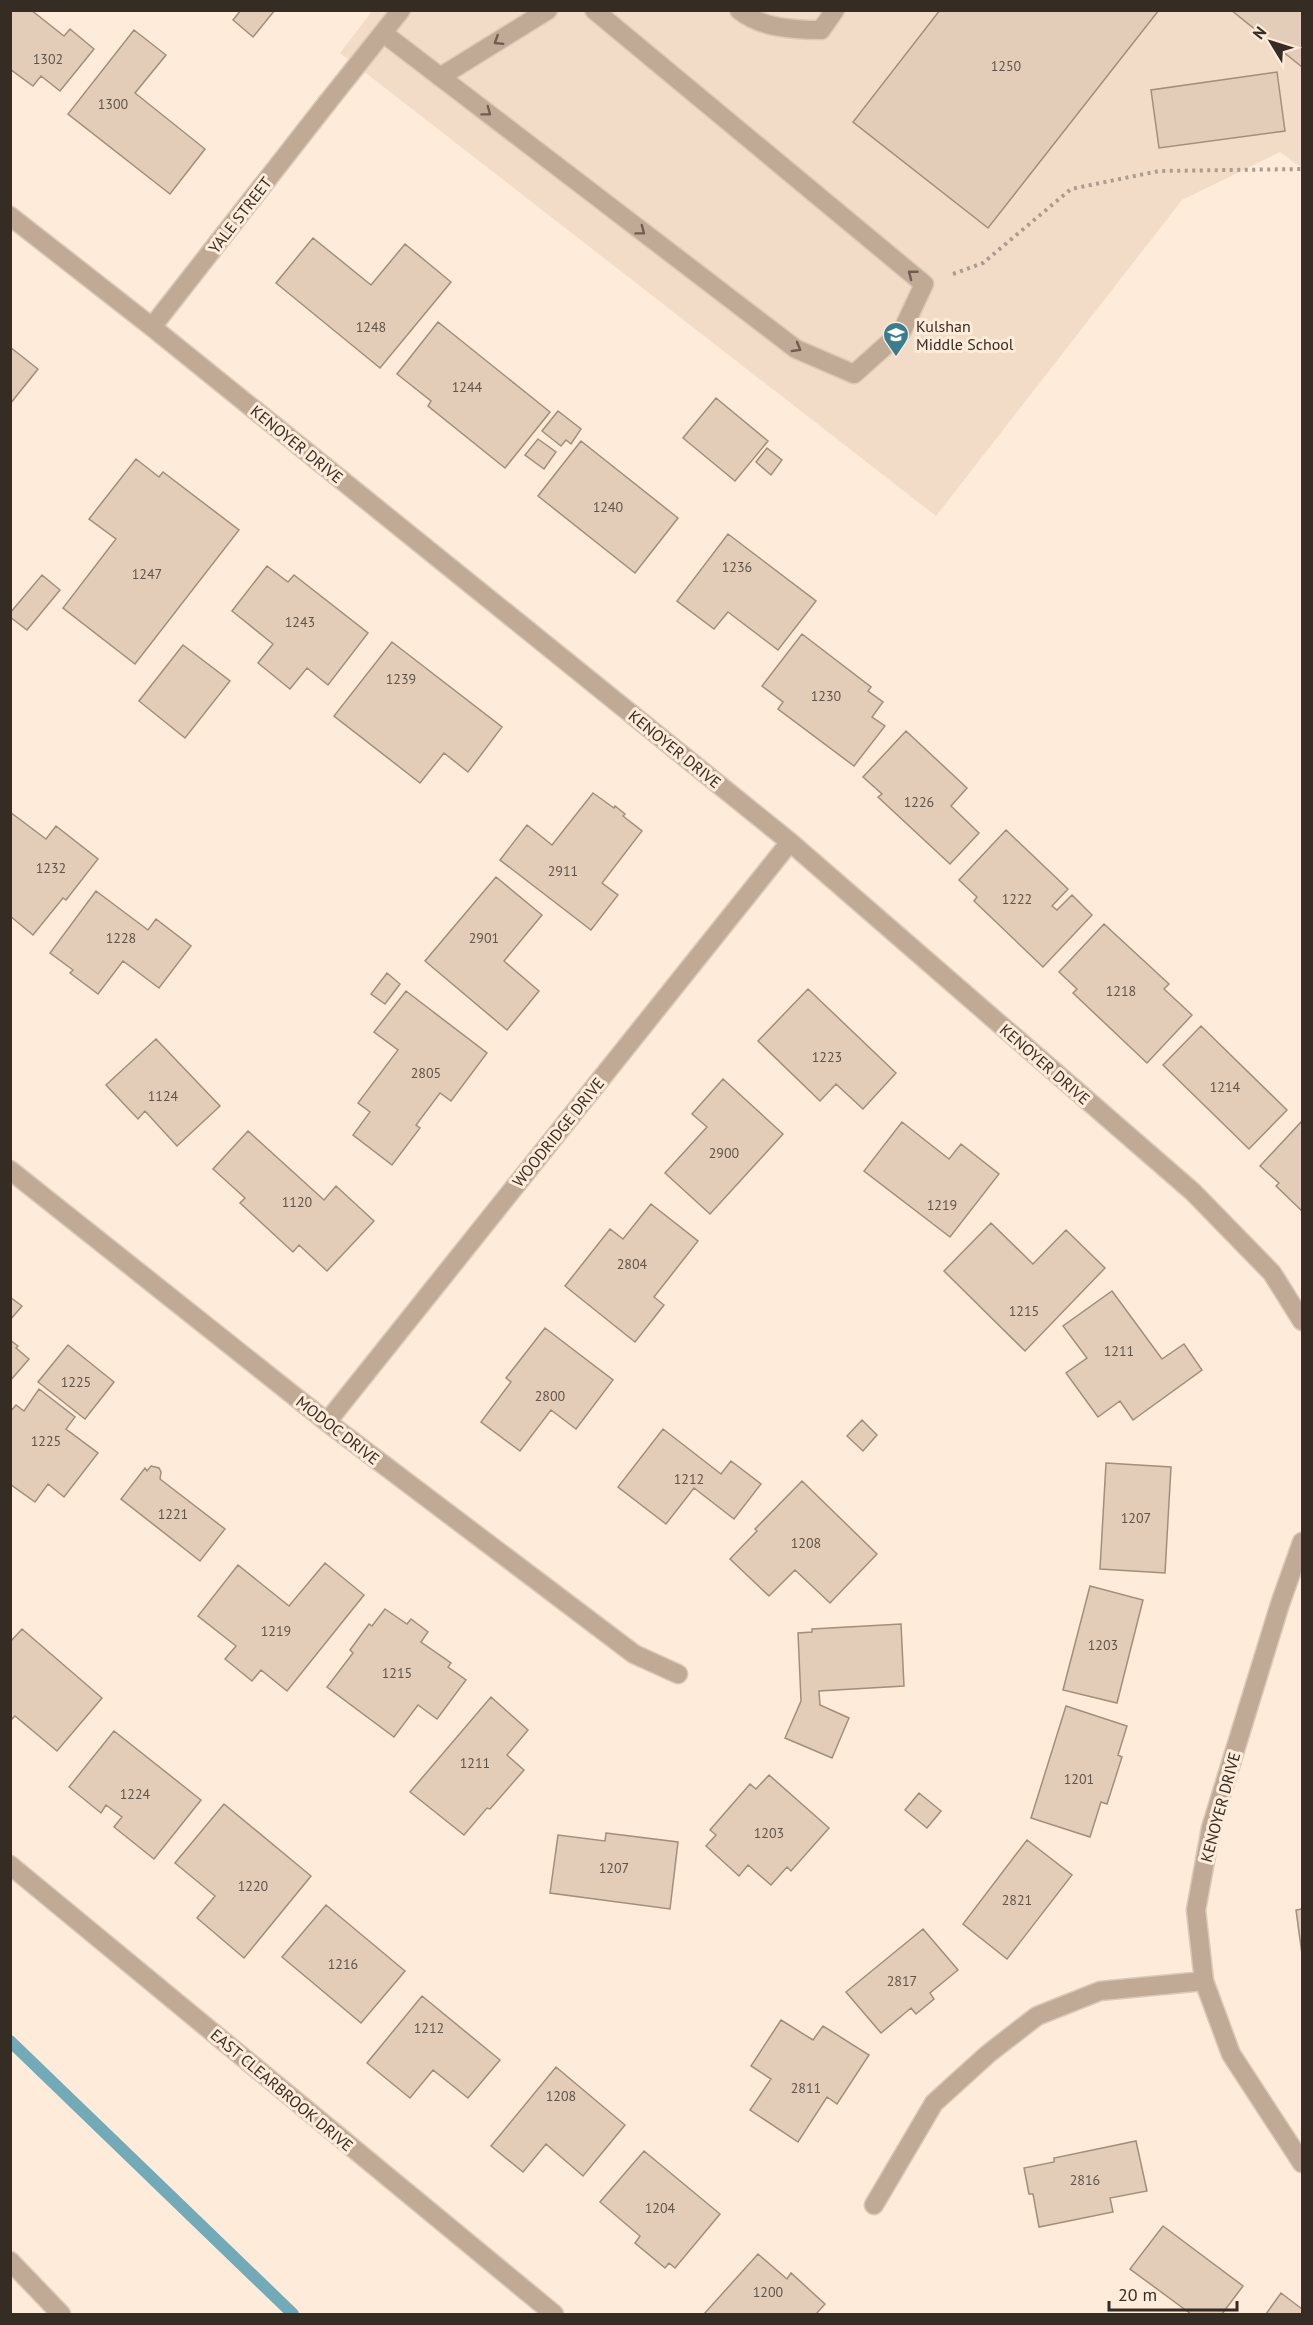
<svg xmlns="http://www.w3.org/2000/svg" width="1313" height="2325" font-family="'PT Sans',sans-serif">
<rect width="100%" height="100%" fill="#feebda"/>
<path fill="#f3dcc7" d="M 373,10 L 1302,11 L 1302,168 L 1280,152 L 1182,200 L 936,516 L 340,53 Z"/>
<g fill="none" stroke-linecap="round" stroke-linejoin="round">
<path stroke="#73aab8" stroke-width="12" d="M 10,2041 L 293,2314"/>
</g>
<path fill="#e3cdb8" stroke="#a38e7a" stroke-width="1.5" d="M 10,10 L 31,10 L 64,36 L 70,29 L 94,49 L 60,91 L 41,76 L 33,86 L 10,69 Z
M 241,10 L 275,10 L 253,37 L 233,20 Z
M 940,10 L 1159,10 L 988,228 L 853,122 Z
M 1231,10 L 1302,10 L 1302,67 Z
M 134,30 L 166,55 L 135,93 L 205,149 L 170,194 L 68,114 Z
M 1277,72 L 1285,131 L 1159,148 L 1151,90 Z
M 313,238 L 371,285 L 405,244 L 451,282 L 380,368 L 276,283 Z
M 438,322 L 550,412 L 505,468 L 428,406 L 431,401 L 397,374 Z
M 10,347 L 38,369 L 10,404 Z
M 716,398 L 768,441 L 735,481 L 683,438 Z
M 558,411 L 581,429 L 571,444 L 566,440 L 561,446 L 542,431 Z
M 538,439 L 556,452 L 544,469 L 525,455 Z
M 581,441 L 678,518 L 635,573 L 538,496 Z
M 767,448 L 782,460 L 771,475 L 756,462 Z
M 136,459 L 159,477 L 163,472 L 239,530 L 135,664 L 63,608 L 116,539 L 89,519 Z
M 728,534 L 816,601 L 778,650 L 728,612 L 714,629 L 677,601 Z
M 267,566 L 288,582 L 294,575 L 368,633 L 328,685 L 307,668 L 290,689 L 258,663 L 273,644 L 232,611 Z
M 42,575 L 60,590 L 27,630 L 10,617 L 10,613 Z
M 802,634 L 871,687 L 868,691 L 883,702 L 872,717 L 885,726 L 854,766 L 778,709 L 783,702 L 762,686 Z
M 392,642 L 502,727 L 468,772 L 444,753 L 420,783 L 334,716 Z
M 183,645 L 230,681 L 185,738 L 139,701 Z
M 906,731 L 967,788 L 951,806 L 979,833 L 950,864 L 878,797 L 882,794 L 863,777 Z
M 593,793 L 614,808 L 615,806 L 625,814 L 623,816 L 642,831 L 602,883 L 618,895 L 591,930 L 500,860 L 527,825 L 552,845 Z
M 10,812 L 46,839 L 56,826 L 98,859 L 66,900 L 63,898 L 33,935 L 10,916 Z
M 1006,830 L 1068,889 L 1052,906 L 1057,910 L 1072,895 L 1092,915 L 1043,967 L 974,901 L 977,897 L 959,880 Z
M 496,877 L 542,915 L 504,961 L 539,991 L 507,1030 L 425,961 Z
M 96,891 L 148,930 L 156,919 L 191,946 L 159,988 L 123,961 L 98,994 L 70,973 L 73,970 L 50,953 Z
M 1104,924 L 1169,984 L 1164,989 L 1192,1015 L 1147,1063 L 1073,993 L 1077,989 L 1059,972 Z
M 387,973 L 400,984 L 385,1004 L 371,994 Z
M 808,989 L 896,1073 L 863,1109 L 836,1084 L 820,1101 L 758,1041 Z
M 406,991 L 487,1053 L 451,1101 L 440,1093 L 416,1125 L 420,1128 L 392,1165 L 353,1135 L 370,1112 L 358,1103 L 398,1050 L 374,1032 Z
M 1201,1026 L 1287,1110 L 1249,1149 L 1163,1065 Z
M 156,1039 L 220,1106 L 177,1146 L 145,1111 L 138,1119 L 106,1085 Z
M 723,1079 L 783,1134 L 710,1214 L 665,1173 L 707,1127 L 692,1114 Z
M 1302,1121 L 1302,1211 L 1276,1186 L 1279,1183 L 1260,1166 Z
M 902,1122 L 949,1159 L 961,1144 L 999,1174 L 950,1237 L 864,1171 Z
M 248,1131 L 324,1200 L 336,1186 L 374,1221 L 327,1271 L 299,1245 L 293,1252 L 240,1203 L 245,1198 L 213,1169 Z
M 651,1204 L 698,1241 L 654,1297 L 664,1305 L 635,1342 L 565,1286 L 610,1229 L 623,1239 Z
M 991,1223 L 1033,1264 L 1066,1230 L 1105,1268 L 1025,1351 L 944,1271 Z
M 1112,1291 L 1162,1359 L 1184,1344 L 1202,1370 L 1133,1420 L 1120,1401 L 1098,1417 L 1066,1373 L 1087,1358 L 1063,1326 Z
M 10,1297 L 22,1306 L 10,1320 Z
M 545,1328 L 613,1380 L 576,1429 L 551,1410 L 520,1451 L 481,1422 L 511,1382 L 506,1378 Z
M 10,1340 L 18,1346 L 16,1348 L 29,1359 L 10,1381 Z
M 68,1345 L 114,1382 L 85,1419 L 38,1382 Z
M 39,1389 L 75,1417 L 66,1429 L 98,1453 L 64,1497 L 48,1484 L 35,1502 L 10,1484 L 10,1412 L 16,1405 L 24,1411 Z
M 862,1420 L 877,1435 L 863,1451 L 847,1436 Z
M 663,1429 L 721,1474 L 731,1461 L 761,1484 L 734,1519 L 694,1488 L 666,1524 L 618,1487 Z
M 1106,1463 L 1171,1467 L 1165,1573 L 1100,1569 Z
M 151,1466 L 159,1468 L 161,1472 L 160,1479 L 225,1529 L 200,1561 L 121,1499 L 145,1468 L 147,1471 Z
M 802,1481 L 877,1554 L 830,1603 L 795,1570 L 769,1596 L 730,1559 L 757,1531 L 755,1529 Z
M 325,1563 L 364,1595 L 287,1691 L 261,1670 L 252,1681 L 225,1659 L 236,1646 L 198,1616 L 238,1565 L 289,1606 Z
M 1090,1586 L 1143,1600 L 1117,1703 L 1063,1690 Z
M 385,1609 L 407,1624 L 411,1619 L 428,1632 L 421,1642 L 451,1663 L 448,1667 L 466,1680 L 437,1719 L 418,1705 L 394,1737 L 327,1687 L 353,1653 L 350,1650 L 369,1624 L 372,1626 Z
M 901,1624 L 904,1686 L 819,1691 L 820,1705 L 849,1718 L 832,1758 L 785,1738 L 801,1701 L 798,1633 L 812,1632 L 812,1629 Z
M 22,1629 L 102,1698 L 57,1751 L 15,1716 L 10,1721 L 10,1642 Z
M 491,1697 L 528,1730 L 507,1755 L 524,1770 L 490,1809 L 487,1808 L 464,1835 L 410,1792 Z
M 1066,1706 L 1127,1726 L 1118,1755 L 1122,1757 L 1107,1804 L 1101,1802 L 1090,1837 L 1031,1818 Z
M 114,1731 L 201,1800 L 154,1859 L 114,1827 L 122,1817 L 106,1805 L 101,1813 L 69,1787 Z
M 769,1775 L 829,1828 L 791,1871 L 787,1867 L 771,1885 L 748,1865 L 739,1876 L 706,1846 L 716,1835 L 710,1830 L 750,1784 L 756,1789 Z
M 919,1793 L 941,1811 L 927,1828 L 905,1810 Z
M 224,1804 L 311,1876 L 244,1958 L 197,1918 L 215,1896 L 175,1863 Z
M 606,1833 L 678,1842 L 670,1909 L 550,1893 L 558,1835 L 605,1841 Z
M 1027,1840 L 1072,1875 L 1007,1959 L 963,1924 Z
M 326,1905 L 405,1971 L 361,2023 L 282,1957 Z
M 1302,1909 L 1302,1954 L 1296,1910 Z
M 923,1929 L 958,1970 L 930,1993 L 934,1999 L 916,2014 L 911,2008 L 881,2033 L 846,1992 Z
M 422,1996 L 500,2060 L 468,2098 L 433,2070 L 410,2098 L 367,2063 Z
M 781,2020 L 813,2040 L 823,2026 L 869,2055 L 837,2104 L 827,2097 L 798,2142 L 750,2110 L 771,2079 L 751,2066 Z
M 556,2067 L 625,2125 L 583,2176 L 546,2144 L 523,2172 L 491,2146 Z
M 1136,2141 L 1147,2191 L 1110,2198 L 1113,2212 L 1039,2227 L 1033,2194 L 1029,2194 L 1024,2168 L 1054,2162 L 1054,2158 Z
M 644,2151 L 720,2214 L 675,2268 L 669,2263 L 665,2268 L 635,2243 L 640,2236 L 600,2202 Z
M 1163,2226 L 1243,2286 L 1222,2314 L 1191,2314 L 1130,2269 Z
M 758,2254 L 787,2279 L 791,2273 L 825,2304 L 816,2314 L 704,2314 Z
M 1281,2293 L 1302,2309 L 1302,2314 L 1266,2314 Z"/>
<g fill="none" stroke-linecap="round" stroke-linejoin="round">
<defs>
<path id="service" d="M 739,10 C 761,28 794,30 821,30 L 835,10
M 383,33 L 796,349 L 854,374 L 902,331 L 924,284 L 594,10
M 440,77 L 548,10
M 327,103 L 401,10"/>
<path id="minor" d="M 10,216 L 152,327 L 790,842 L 1193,1192 L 1272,1273 L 1302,1321
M 152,327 L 327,103
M 10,1170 L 327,1422 L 634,1654 L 678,1674
M 327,1422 L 790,842
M 1302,1542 L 1280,1604 L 1211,1828 L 1196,1910 L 1204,1981 L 1231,2054 L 1302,2163
M 10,1865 L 554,2314
M 874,2205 L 934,2103 L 988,2054 L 1037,2016 L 1100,1991 L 1204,1981
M 10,2261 L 61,2314"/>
</defs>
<use href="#service" stroke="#dac9b9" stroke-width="21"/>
<use href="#minor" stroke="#dac9b9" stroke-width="21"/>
<path stroke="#ab9c8f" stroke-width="4" stroke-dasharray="3 4.5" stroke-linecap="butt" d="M 953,274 L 983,263 L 1071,189 L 1159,171 L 1302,169"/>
<use href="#service" stroke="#c0aa95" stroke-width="18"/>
<use href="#minor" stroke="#c0aa95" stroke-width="18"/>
</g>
<defs><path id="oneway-chevron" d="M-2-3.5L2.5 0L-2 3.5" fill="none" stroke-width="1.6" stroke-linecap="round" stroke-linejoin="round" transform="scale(1.5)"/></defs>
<g stroke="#6d5e51">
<use href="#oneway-chevron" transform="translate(498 41) rotate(148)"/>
<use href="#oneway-chevron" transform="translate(487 112) rotate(37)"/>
<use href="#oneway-chevron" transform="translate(641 231) rotate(37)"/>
<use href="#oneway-chevron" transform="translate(912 274) rotate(-142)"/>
<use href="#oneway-chevron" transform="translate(797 348) rotate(30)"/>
</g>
<defs>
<symbol id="school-pin" viewBox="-11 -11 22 30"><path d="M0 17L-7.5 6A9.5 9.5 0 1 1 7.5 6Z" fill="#3b7d8f" stroke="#feebda"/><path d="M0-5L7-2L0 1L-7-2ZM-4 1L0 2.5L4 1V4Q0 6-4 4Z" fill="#fff"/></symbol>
</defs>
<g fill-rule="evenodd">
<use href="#school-pin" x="881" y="320" width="30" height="40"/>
</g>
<g text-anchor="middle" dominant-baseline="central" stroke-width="6" stroke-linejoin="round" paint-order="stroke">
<g font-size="14" fill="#605449">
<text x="48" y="59">1302</text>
<text x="1006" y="66">1250</text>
<text x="113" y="104">1300</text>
<text x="371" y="327">1248</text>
<text x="467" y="387">1244</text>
<text x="608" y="507">1240</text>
<text x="737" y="567">1236</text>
<text x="147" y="574">1247</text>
<text x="300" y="622">1243</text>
<text x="401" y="679">1239</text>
<text x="826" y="696">1230</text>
<text x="919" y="802">1226</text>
<text x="51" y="868">1232</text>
<text x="563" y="871">2911</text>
<text x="1017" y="899">1222</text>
<text x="121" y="938">1228</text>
<text x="484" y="938">2901</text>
<text x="1121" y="991">1218</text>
<text x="827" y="1057">1223</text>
<text x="426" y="1073">2805</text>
<text x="1225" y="1087">1214</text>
<text x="163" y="1096">1124</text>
<text x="724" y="1153">2900</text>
<text x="297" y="1202">1120</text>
<text x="942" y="1205">1219</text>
<text x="632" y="1264">2804</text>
<text x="1024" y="1311">1215</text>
<text x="1119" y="1351">1211</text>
<text x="76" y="1382">1225</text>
<text x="550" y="1396">2800</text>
<text x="46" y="1441">1225</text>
<text x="689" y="1479">1212</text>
<text x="173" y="1514">1221</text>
<text x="1136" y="1518">1207</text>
<text x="806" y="1543">1208</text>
<text x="276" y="1631">1219</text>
<text x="1103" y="1645">1203</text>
<text x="397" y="1673">1215</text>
<text x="475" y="1763">1211</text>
<text x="1079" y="1779">1201</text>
<text x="135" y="1794">1224</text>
<text x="769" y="1833">1203</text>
<text x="614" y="1868">1207</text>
<text x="253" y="1886">1220</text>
<text x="1017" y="1900">2821</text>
<text x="343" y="1964">1216</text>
<text x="902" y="1981">2817</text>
<text x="429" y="2028">1212</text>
<text x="806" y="2088">2811</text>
<text x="561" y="2096">1208</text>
<text x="1085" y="2180">2816</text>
<text x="660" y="2208">1204</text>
<text x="768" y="2292">1200</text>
</g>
<g font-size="16" fill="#352c24" stroke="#feebda">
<text transform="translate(240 215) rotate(-52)">YALE STREET</text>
<text transform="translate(297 444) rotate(39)">KENOYER DRIVE</text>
<text transform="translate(675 749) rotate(39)">KENOYER DRIVE</text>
<text transform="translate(1045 1064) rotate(41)">KENOYER DRIVE</text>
<text transform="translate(558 1132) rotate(-51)">WOODRIDGE DRIVE</text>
<text transform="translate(338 1430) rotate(38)">MODOC DRIVE</text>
<text transform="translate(1220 1807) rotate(-75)">KENOYER DRIVE</text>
<text transform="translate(282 2090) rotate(40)">EAST CLEARBROOK DRIVE</text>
</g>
<g font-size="16" fill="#352c24" stroke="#feebda" text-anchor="start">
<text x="916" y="326">Kulshan<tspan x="916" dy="18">Middle School</tspan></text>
</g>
</g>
<rect width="1313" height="2325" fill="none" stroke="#352c24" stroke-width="24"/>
<g transform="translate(1271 42) rotate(308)" stroke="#feebda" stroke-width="4.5" paint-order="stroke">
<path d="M0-4.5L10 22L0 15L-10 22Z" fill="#352c24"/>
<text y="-9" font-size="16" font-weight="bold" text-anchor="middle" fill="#352c24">N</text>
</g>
<path d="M1109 2301v9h128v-9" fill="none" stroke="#352c24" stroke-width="3"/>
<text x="1118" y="2301" font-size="18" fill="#352c24" stroke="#feebda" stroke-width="4.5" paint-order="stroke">20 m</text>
</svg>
